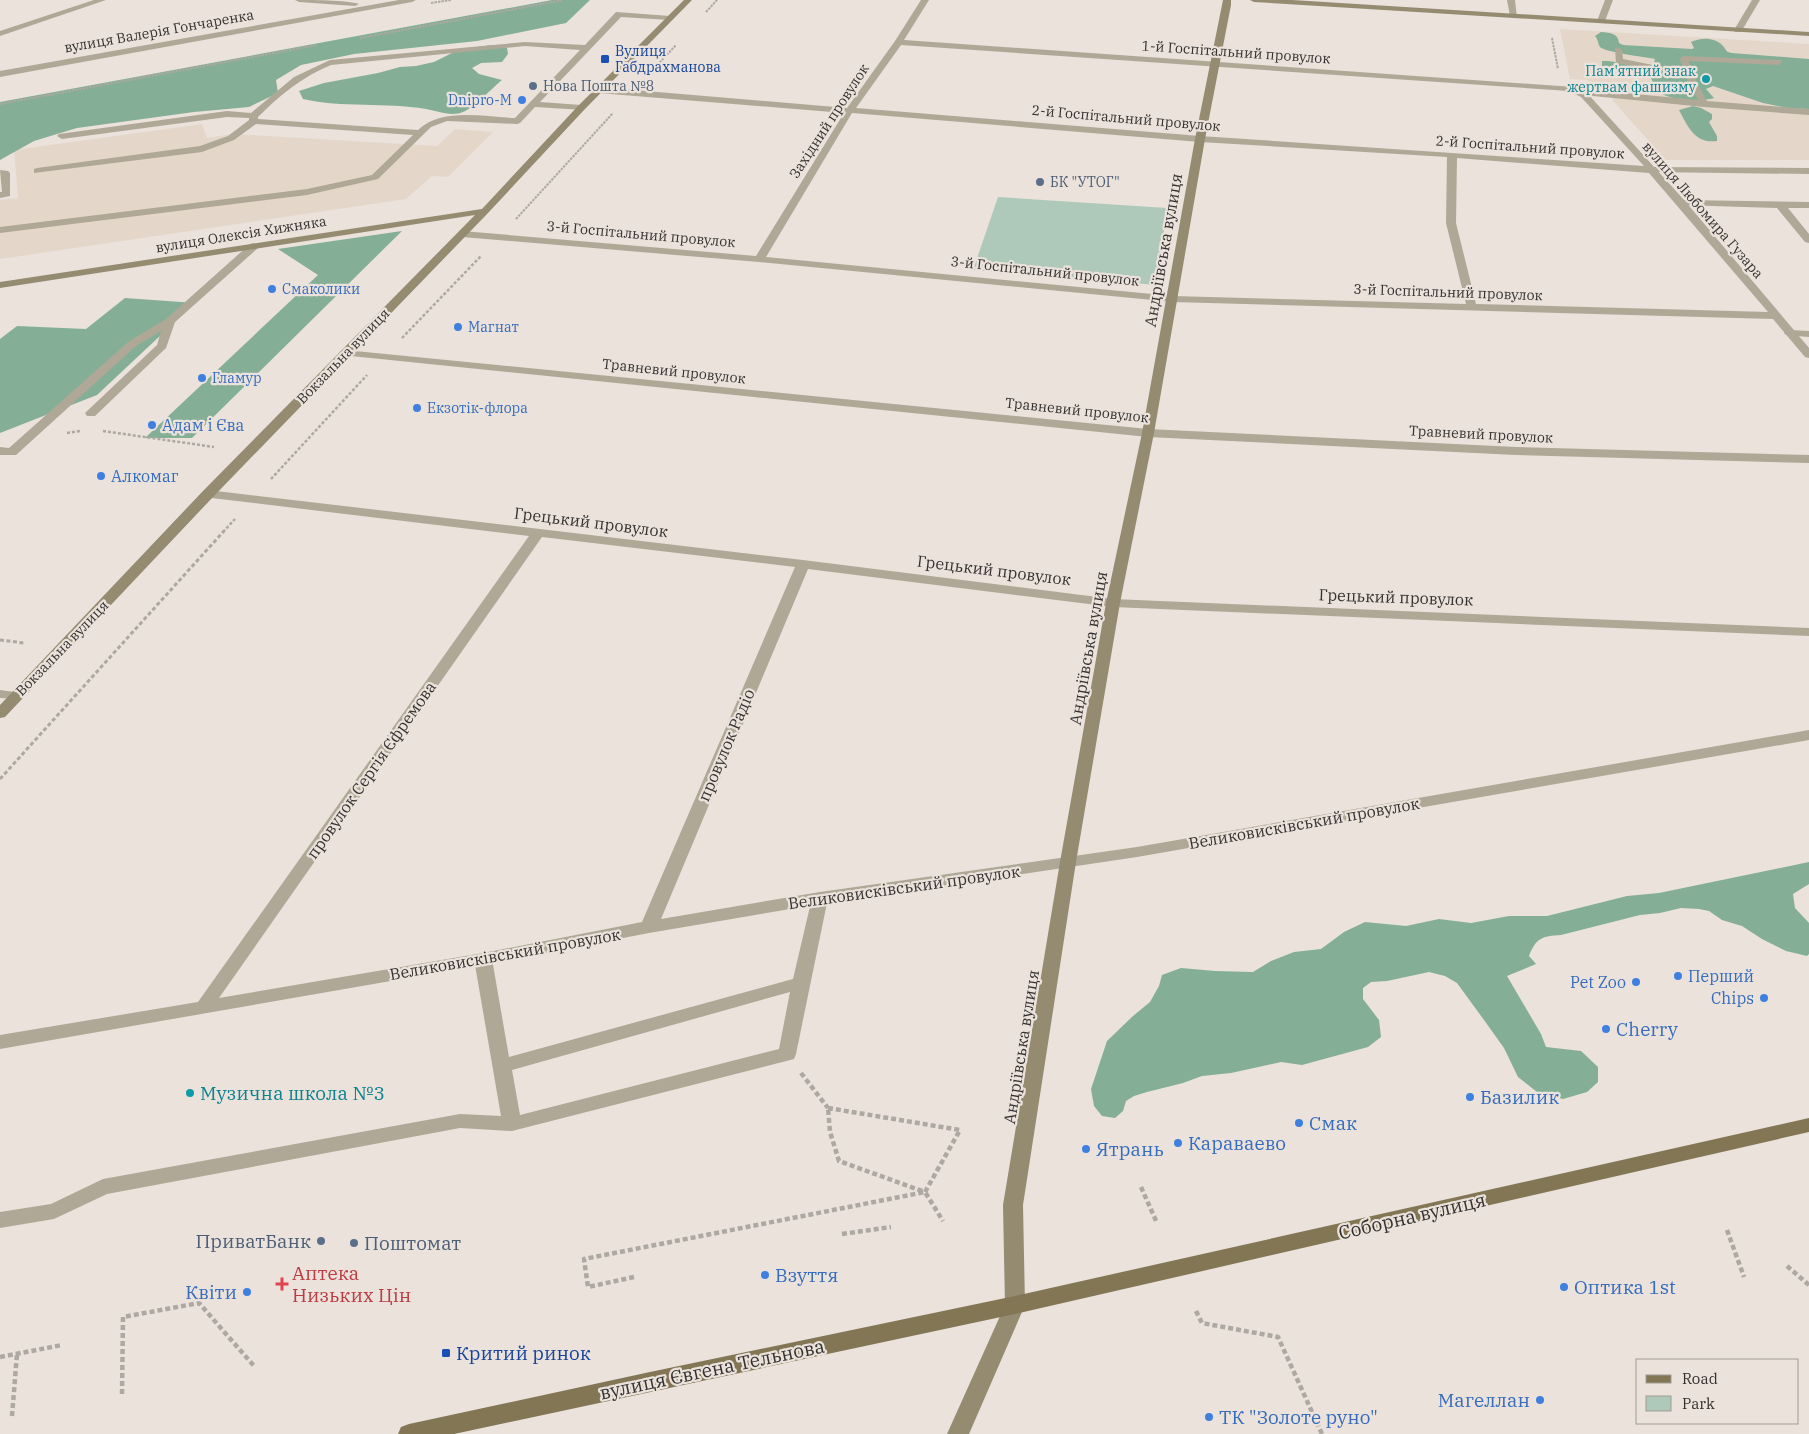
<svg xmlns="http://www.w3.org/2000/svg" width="1809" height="1434" font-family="'IBM Plex Serif',serif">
<rect width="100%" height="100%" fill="#eae2db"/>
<path fill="#e4d7ca" d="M 1560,29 L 1809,44 L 1809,160 L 1666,160 L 1613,101 L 1609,90 L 1586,80 L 1570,79 Z
M 202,124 L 207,138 L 233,134 L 437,146 L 455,129 L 493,132 L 448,177 L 432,176 L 406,199 L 0,259 L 0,200 L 18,198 L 14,150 Z"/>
<path fill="#aec9b9" d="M 998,197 L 1167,208 L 1157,285 L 973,270 Z"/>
<path fill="#84af96" d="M 552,0 L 590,0 L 566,23 L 477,41 L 354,54 L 301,65 L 276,80 L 278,93 L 249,107 L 194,112 L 77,128 L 34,141 L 0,160 L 0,102 Z
M 1601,32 C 1611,33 1618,33 1619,43 L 1623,45 L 1692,49 L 1694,48 L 1691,42 C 1700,37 1716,37 1723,46 C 1727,50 1725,52 1732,53 L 1809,59 L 1809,109 L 1788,108 L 1763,103 L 1713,86 L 1706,89 L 1714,98 C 1701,102 1664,101 1656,89 C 1653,84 1652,77 1647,73 L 1610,70 L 1602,66 L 1602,61 L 1608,61 L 1653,67 L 1655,59 C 1645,57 1604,52 1600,47 C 1598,44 1598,39 1595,36 Z
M 492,45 L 507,48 L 508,54 L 502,62 L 481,63 L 472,68 L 479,74 L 502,80 C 492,88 475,107 463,112 C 450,117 439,111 426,109 C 385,102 342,108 303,99 L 299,91 L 324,83 L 378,73 L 400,67 L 416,66 L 434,62 L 460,49 Z
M 1693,106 L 1701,108 L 1712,114 L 1712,119 L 1709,122 L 1717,136 L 1717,141 C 1695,144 1688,127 1679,110 Z
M 402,231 L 192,438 L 145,438 L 318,275 L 278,249 Z
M 125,298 L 195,303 L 97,395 L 0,433 L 0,339 L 17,326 L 86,329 Z
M 1809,862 L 1809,884 L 1793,894 L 1795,908 L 1809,923 L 1809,954 L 1807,956 L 1786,951 L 1762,939 L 1742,926 L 1722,920 L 1709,911 L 1699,909 L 1681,908 L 1660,913 L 1640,915 L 1561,935 C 1542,936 1536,938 1529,956 L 1536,964 L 1507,976 L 1541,1034 L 1546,1047 L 1581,1051 L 1598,1067 L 1598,1082 L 1587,1092 L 1563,1099 L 1537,1092 L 1518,1077 L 1504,1048 L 1484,1020 L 1457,983 L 1445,976 L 1429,972 L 1387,981 L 1371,982 L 1363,988 L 1363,999 L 1379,1020 L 1381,1037 L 1368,1047 L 1302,1065 L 1281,1062 L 1231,1073 L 1202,1076 L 1183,1083 L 1147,1092 L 1134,1096 L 1126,1101 L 1123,1111 L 1115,1118 L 1102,1116 L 1094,1106 L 1091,1089 L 1107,1041 L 1133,1016 L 1150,1002 L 1159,986 L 1162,975 L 1181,968 L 1215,971 L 1253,972 L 1271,961 L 1294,952 L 1321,949 L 1344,932 L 1365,922 L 1406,926 L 1439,919 L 1471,923 L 1509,916 L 1547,916 L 1627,896 L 1659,893 Z"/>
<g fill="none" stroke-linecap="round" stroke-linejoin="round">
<path stroke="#aea8a2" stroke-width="2" stroke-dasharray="2.5 1" stroke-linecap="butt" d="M 431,3 L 451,0
M 706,12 L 717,0
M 360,38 L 563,0
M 1552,38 L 1558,69
M 650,73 L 676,45
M 0,104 L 317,45
M 516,219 L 613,113"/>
<path stroke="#aea8a2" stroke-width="2.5" stroke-dasharray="3 2" stroke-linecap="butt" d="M 402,338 L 481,256
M 103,431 L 214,447
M 67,433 L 80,431
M 271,479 L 367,375
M 223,532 L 235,519"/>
<path stroke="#aea8a2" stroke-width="3" stroke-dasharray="4 2.5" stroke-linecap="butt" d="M 0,640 L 24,643
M 0,779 L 224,531"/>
<path stroke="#aea8a2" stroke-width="4.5" stroke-dasharray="5 3" stroke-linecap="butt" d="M 801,1073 L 828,1108
M 828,1108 L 960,1130 L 925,1192 L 839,1161 L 830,1132 Z
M 1141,1187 L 1157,1223
M 1727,1230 L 1744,1277
M 842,1234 L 891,1227
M 1787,1266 L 1809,1285
M 634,1277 L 588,1287 L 584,1259 L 925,1192 L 943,1221
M 1196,1311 L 1202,1323 L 1278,1337 L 1322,1434
M 0,1357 L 62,1345
M 122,1394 L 123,1317 L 199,1303 L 254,1366
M 12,1416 L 17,1354"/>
<path fill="#afa896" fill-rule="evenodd" d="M 616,12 L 670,16 L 674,18 L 670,20 L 621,17 L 540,102 L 581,105 L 584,106 L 584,110 L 535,107 L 520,123 L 517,124 L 447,121 L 431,127 L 378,179 L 307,195 L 0,233 L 0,227 L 307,189 L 372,175 L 413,135 L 256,124 L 234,140 L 202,152 L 34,173 L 34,169 L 37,168 L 200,146 L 228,136 L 249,120 L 249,118 L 227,117 L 62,139 L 57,136 L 59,134 L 227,111 L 251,113 L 294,77 L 330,60 L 525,42 L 585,45 ZM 525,46 L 580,50 L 515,118 C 484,117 442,107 418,130 L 258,119 L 258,117 C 280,95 302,77 331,65 Z
M 1615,47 L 1622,49 L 1623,59 L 1683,71 L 1680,58 L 1684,56 L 1781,60 L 1782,62 L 1778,65 L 1689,61 L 1692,74 L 1707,101 L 1809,109 L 1809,115 L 1704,107 L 1593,96 L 1568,91 L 1568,87 L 1571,86 L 1593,90 L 1698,100 L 1685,76 L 1616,63 Z
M 1653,167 L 1809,168 L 1809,174 L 1650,172 L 1650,168 Z
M 0,170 L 8,171 L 10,173 L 10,196 L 0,198 L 0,192 L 2,192 Z
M 1682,200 L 1809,202 L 1809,208 L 1788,208 L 1809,234 L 1809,243 L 1805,242 L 1777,208 L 1679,205 L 1677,203 Z
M 254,243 L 259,246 L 258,248 L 175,322 L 166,348 L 95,416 L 87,416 L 85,413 L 157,345 L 161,331 L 136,346 L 16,455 L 0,455 L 0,447 L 9,448 L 128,342 L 166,319 L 250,244 Z
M 1790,330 L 1809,331 L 1809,337 L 1786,335 L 1784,333 L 1786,331 Z
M 0,690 L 22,693 L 24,696 L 22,699 L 0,698 Z
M 820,892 L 826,894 L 828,898 L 796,1054 L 794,1059 L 512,1131 L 460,1128 L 107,1194 L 54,1219 L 0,1228 L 0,1212 L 51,1204 L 103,1179 L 460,1114 L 501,1116 L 474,959 L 477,955 L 483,953 L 489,955 L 492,959 L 509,1057 L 793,979 L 812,898 L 814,894 ZM 790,992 L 779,1049 L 520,1115 L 512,1070 Z"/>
<path fill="#afa896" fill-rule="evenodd" d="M 94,0 L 106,0 L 0,36 L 0,31 Z
M 295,0 C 310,0 348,0 359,4 L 355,6 L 299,2 Z
M 399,0 L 416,0 L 412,2 L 0,77 L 0,71 Z
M 921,0 L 929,0 L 904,40 L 1574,87 L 1587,93 L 1685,201 L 1809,348 L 1809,358 L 1805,357 L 1773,319 L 1173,302 L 759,262 L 462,237 L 457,234 L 462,231 L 756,256 L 844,113 L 598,93 L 594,90 L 598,87 L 847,108 L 895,41 ZM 901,45 L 1569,91 L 1581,97 L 1644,166 L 1200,136 L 856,108 ZM 852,113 L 1200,142 L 1447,157 L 1446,223 L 1466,304 L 1173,296 L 766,257 ZM 1457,158 L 1649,173 L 1768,312 L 1476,304 L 1456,223 Z
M 1507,0 L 1515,0 L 1517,18 L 1510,16 Z
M 1605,0 L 1613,0 L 1605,21 L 1601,23 L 1597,21 Z
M 1752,0 L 1760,0 L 1741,32 L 1735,32 L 1734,30 Z
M 345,350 L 1148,429 L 1516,447 L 1809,455 L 1809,463 L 1516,455 L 1148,437 L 341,355 L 339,353 L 341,351 Z
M 208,490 L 803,560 L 1113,599 L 1809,628 L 1809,636 L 1113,607 L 808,569 L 661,919 L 820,892 L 1137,847 L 1809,730 L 1809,740 L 1137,857 L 820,904 L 649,933 L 483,965 L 0,1049 L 0,1035 L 198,1002 L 529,536 L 203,497 L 202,494 ZM 542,537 L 795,567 L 642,922 L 483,953 L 219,998 Z"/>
<path fill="#958b71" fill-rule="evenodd" d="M 684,0 L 692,0 L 584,110 L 488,213 L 213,497 L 5,717 L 0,718 L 0,705 L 203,491 L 475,215 L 0,288 L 0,282 L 482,209 L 578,106 Z
M 1223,0 L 1231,0 L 1231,5 L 1205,139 L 1154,433 L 1120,603 L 1076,862 L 1023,1205 L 1025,1305 L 969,1434 L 947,1434 L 1005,1305 L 1003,1205 L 1060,862 L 1106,603 L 1142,433 L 1195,139 Z
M 1250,0 L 1292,0 L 1809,32 L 1809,36 L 1254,2 Z"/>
<path fill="#837655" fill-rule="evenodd" d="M 1809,1118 L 1809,1132 L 1015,1314 L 454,1434 L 398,1434 L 401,1427 L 409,1424 L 650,1372 L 1015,1296 Z"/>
</g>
<g fill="#1a4fb4" stroke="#eae2db" stroke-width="2">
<rect x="600" y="54" width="10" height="10" rx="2.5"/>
<rect x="441" y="1348" width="10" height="10" rx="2.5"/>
</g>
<g fill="#0f9aa8" stroke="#eae2db" stroke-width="2">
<circle cx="1706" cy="79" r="5"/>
<circle cx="190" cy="1093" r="5"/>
</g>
<g fill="#5c6f8a" stroke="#eae2db" stroke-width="2">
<circle cx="533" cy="86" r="5"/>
<circle cx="1040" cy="182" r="5"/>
<circle cx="321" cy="1241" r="5"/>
<circle cx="354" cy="1243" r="5"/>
</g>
<g fill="#3f7fe0" stroke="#eae2db" stroke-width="2">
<circle cx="522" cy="100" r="5"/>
<circle cx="272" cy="289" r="5"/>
<circle cx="458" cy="327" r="5"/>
<circle cx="202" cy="378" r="5"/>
<circle cx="417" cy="408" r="5"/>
<circle cx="152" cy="425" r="5"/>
<circle cx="101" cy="476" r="5"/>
<circle cx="1678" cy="976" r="5"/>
<circle cx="1636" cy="982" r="5"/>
<circle cx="1764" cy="998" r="5"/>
<circle cx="1606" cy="1029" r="5"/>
<circle cx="1470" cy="1097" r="5"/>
<circle cx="1299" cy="1123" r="5"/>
<circle cx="1178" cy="1143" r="5"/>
<circle cx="1086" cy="1149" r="5"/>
<circle cx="765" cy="1275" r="5"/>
<circle cx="1564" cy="1287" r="5"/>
<circle cx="247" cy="1292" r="5"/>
<circle cx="1540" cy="1400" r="5"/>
<circle cx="1209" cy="1417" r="5"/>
</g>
<path fill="#e0444e" stroke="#eae2db" stroke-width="2" d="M279.5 1276.5h5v5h5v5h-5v5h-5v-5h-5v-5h5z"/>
<g text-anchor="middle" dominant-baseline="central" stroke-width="4.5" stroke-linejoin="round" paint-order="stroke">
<g font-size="14" fill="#34312f" stroke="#eae2db">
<text transform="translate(159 31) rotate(-10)">вулиця Валерія Гончаренка</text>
<text transform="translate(1236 52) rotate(4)">1-й Госпітальний провулок</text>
<text transform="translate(1126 118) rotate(5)">2-й Госпітальний провулок</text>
<text transform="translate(829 121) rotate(-57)">Західний провулок</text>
<text transform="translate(1530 147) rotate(4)">2-й Госпітальний провулок</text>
<text transform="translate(1703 210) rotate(49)">вулиця Любомира Гузара</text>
<text transform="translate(241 234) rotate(-9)">вулиця Олексія Хижняка</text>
<text transform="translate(641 234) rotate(5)">3-й Госпітальний провулок</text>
<text transform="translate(1045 271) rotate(6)">3-й Госпітальний провулок</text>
<text transform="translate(1448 292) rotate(2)">3-й Госпітальний провулок</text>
<text transform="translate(343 356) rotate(-46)">Вокзальна вулиця</text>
<text transform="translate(674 371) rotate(6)">Травневий провулок</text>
<text transform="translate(1077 410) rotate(6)">Травневий провулок</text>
<text transform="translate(1481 434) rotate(3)">Травневий провулок</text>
<text transform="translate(62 648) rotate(-46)">Вокзальна вулиця</text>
</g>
<g font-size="14" fill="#164399" stroke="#eae2db" text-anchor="start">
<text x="615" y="51">Вулиця<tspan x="615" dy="16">Габдрахманова</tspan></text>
</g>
<g font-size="14" fill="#0d838f" stroke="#eae2db" text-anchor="end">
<text x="1696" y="71">Пам'ятний знак<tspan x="1696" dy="16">жертвам фашизму</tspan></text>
</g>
<g font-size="14" fill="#4e5e75" stroke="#eae2db" text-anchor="start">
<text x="543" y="86">Нова Пошта №8</text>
<text x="1050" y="182">БК "УТОГ"</text>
</g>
<g font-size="14" fill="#366cbe" stroke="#eae2db" text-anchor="start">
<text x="512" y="100" text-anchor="end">Dnipro-M</text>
<text x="282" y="289">Смаколики</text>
<text x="468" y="327">Магнат</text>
<text x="212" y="378">Гламур</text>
<text x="427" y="408">Екзотік-флора</text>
</g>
<g font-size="16" fill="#34312f" stroke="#eae2db">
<text transform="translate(1163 250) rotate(-80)">Андріївська вулиця</text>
<text transform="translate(591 522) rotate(7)">Грецький провулок</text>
<text transform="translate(994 570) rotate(7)">Грецький провулок</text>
<text transform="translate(1396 597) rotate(2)">Грецький провулок</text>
<text transform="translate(1088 648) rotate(-80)">Андріївська вулиця</text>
<text transform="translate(726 745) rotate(-67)">провулок Радіо</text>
<text transform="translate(371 770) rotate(-55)">провулок Сергія Єфремова</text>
<text transform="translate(1304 823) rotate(-10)">Великовисківський провулок</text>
<text transform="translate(904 887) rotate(-8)">Великовисківський провулок</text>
<text transform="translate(505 954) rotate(-10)">Великовисківський провулок</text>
<text transform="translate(1021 1047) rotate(-81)">Андріївська вулиця</text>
</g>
<g font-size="16" fill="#366cbe" stroke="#eae2db" text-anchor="start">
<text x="162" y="425">Адам і Єва</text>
<text x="111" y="476">Алкомаг</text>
<text x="1688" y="976">Перший</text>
<text x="1626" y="982" text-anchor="end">Pet Zoo</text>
<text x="1754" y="998" text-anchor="end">Chips</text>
</g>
<g font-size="19" fill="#366cbe" stroke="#eae2db" text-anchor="start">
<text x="1616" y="1029">Cherry</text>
<text x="1480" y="1097">Базилик</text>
<text x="1309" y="1123">Смак</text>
<text x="1188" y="1143">Караваево</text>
<text x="1096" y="1149">Ятрань</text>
<text x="775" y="1275">Взуття</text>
<text x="1574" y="1287">Оптика 1st</text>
<text x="237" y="1292" text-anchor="end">Квіти</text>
<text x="1530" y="1400" text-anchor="end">Магеллан</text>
<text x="1219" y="1417">ТК "Золоте руно"</text>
</g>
<g font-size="19" fill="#0d838f" stroke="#eae2db" text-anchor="start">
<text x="200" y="1093">Музична школа №3</text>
</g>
<g font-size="19" fill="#34312f" stroke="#eae2db">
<text transform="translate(1412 1216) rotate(-13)">Соборна вулиця</text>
<text transform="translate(712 1369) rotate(-12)">вулиця Євгена Тельнова</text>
</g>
<g font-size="19" fill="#4e5e75" stroke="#eae2db" text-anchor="end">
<text x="311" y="1241">ПриватБанк</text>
<text x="364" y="1243" text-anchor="start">Поштомат</text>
</g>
<g font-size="19" fill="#be3a42" stroke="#eae2db" text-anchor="start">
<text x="292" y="1273">Аптека<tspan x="292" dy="22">Низьких Цін</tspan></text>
</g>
<g font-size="19" fill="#164399" stroke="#eae2db" text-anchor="start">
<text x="456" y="1353">Критий ринок</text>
</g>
</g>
<rect x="1636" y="1359" width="162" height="65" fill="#eae2db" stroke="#a19b96"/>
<rect x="1646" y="1375" width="25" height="8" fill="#837655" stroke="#a19b96"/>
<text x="1682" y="1384" font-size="15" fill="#34312f">Road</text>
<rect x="1646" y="1396" width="25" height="15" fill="#aec9b9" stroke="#a19b96"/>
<text x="1682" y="1409" font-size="15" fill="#34312f">Park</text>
</svg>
